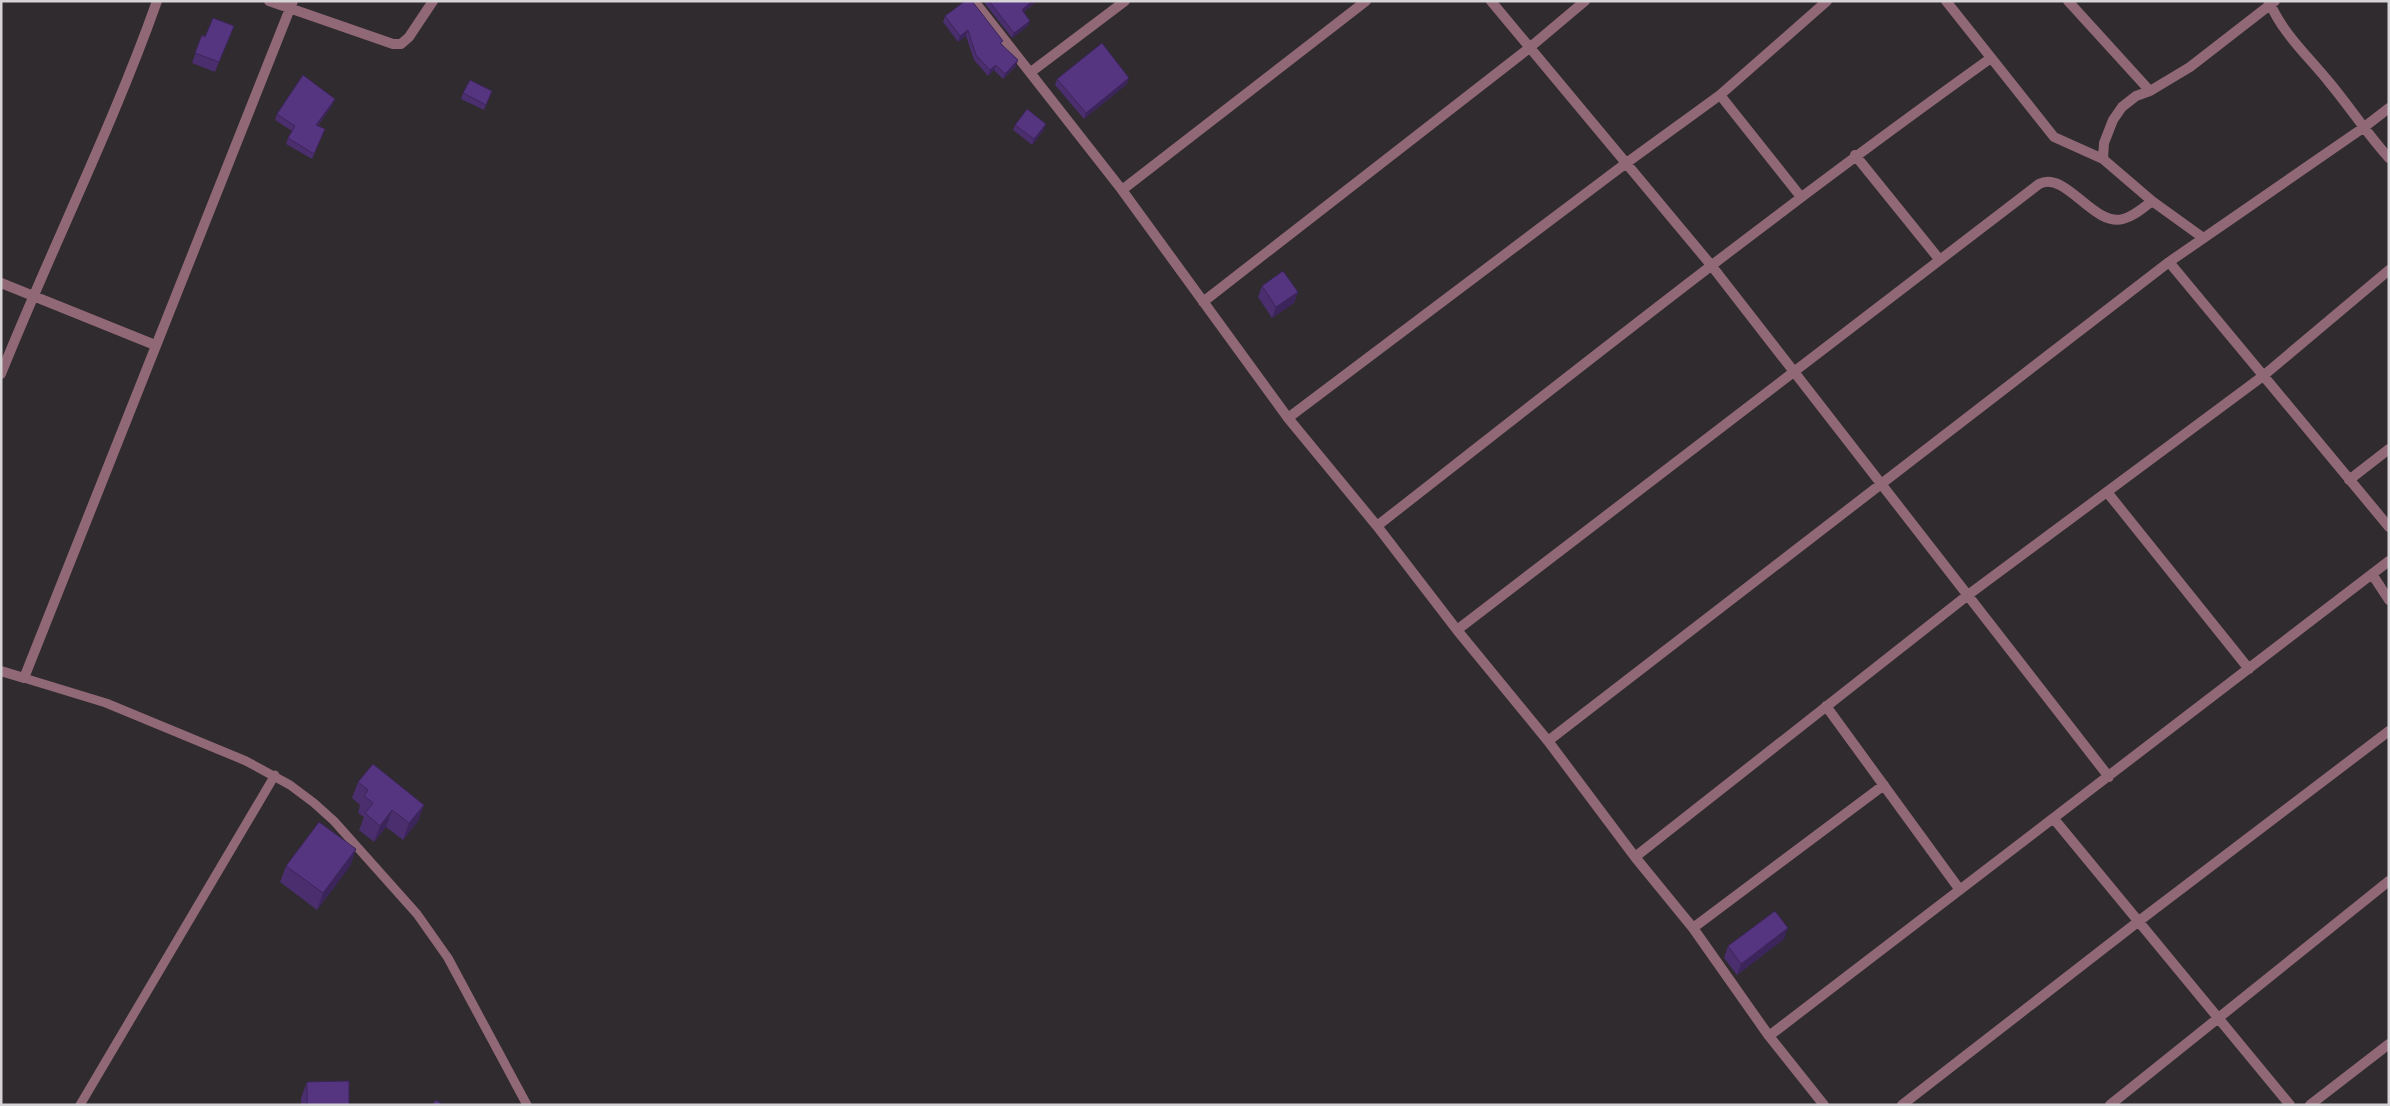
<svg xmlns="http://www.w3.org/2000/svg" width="2390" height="1106" font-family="'Alegreya Sans',sans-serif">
<rect width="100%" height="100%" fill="#2f2b2e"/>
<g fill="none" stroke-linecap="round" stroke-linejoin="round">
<path stroke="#916875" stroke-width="9" d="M 24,678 L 106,703 L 246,761 L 290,785 L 314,803 L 334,821 L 417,914 L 448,958 L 527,1105
M 80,1105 L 275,775"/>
<path stroke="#916875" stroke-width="10" d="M 269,1 L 393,44 L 401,44 L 409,37 L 433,1
M 974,1 L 1122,190 L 1288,418 L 1377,526 L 1457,630 L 1548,741 L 1635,857 L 1693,928 L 1769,1036 L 1824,1105
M 1491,1 L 1711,265 L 2109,777
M 1946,1 L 2054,137 L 2103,159 L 2152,201 L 2202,237
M 2068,1 L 2150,91
M 2269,1 C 2282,33 2308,56 2329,82 C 2350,107 2367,134 2389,158
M 1031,72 L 1125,1
M 1720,95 L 1801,197
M 1855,155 L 1939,259
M 2103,159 L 2104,143 L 2113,120 L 2122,107 L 2136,96 L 2150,91 L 2190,67 L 2275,1
M 1122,190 L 1366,1
M 2169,262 L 2389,527
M 1,283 L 155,345
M 1203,302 L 1528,49 L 1585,1
M 1,374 C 51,249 112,128 157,1
M 1288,418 L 1625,164 L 1720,95 L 1827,1
M 2349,480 L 2389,449
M 2107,492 L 2249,669
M 1377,526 C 1580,367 1781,208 1991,58
M 2372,574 L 2389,600
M 1457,630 L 2039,184 C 2066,170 2093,227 2123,219 C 2134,216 2143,208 2152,201
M 1,671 L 24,678 L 293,1
M 1826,706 L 1960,890
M 1548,741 L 2169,262 L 2363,128 L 2389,108
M 2054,819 L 2290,1105
M 1635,857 L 1968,595 L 2263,376 L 2389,270
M 1693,928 L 1884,785
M 1769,1036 L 2389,561
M 1902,1105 L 2139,921 L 2389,731
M 2110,1105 L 2389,881
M 2310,1105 L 2389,1044"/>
</g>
<path fill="#4a2e6e" d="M 983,1 L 1037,1 L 1024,12 L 1028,26 L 1012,38 Z
M 945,16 L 1002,44 L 1016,66 L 1003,79 L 994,70 L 988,76 L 974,60 L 966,36 L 958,42 L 943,22 Z
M 234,26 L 215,72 L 192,63 L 202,35 L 205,37 Z
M 1057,79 L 1127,84 L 1084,119 L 1055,85 Z
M 492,91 L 484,110 L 461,99 L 463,93 Z
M 333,104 L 318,126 L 325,129 L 312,159 L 286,144 L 288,138 L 292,131 L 275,120 L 277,114 Z
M 1015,125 L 1044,130 L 1032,145 L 1013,130 Z
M 1262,286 L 1298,292 L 1294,303 L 1272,318 L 1258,297 Z
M 358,782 L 424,805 L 418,821 L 403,840 L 386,827 L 374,842 L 359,830 L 364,817 L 358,813 L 360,805 L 352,798 Z
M 356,849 L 350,866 L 317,910 L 280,882 L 286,866 Z
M 1784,939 L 1737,975 L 1724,958 L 1728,946 Z
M 307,1082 L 349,1105 L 301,1105 L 301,1098 Z"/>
<path fill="#3c255a" d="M 1032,1 L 1037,1 L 1020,15 L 1022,10 Z
M 1030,21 L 1028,26 L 1012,38 L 1014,33 Z
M 968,30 L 966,36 L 958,42 L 960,36 Z
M 1018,60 L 1016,66 L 1003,79 L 1005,74 Z
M 996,65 L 994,70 L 988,76 L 990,70 Z
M 1129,78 L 1127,84 L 1084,119 L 1086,113 Z
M 335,99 L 333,104 L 314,131 L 316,125 Z
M 1046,124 L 1044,130 L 1032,145 L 1034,139 Z
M 1298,292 L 1294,303 L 1272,318 L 1276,307 Z
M 424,805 L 418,821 L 403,840 L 409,823 Z
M 392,810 L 386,827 L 374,842 L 380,826 Z
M 356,849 L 350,866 L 317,910 L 323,893 Z
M 1788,928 L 1784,939 L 1737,975 L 1741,964 Z"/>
<path fill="#563580" stroke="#3c255a" d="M 965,1 L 972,1 L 1003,41 L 1000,43 L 1018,60 L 1005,74 L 996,65 L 990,70 L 976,55 L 968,30 L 960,36 L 945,16 Z
M 989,1 L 1032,1 L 1022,10 L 1030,21 L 1014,33 Z
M 213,18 L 234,26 L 219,62 L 195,53 L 202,35 L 205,37 Z
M 1102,43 L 1129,78 L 1086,113 L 1057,79 Z
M 303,75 L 335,99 L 316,125 L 325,129 L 314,154 L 288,138 L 295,126 L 277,114 Z
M 470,80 L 492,91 L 486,105 L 463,93 Z
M 1027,109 L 1046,124 L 1034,139 L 1015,125 Z
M 1283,271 L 1298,292 L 1276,307 L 1262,286 Z
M 373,764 L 424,805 L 409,823 L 392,810 L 380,826 L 365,813 L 373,803 L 364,796 L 368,790 L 358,782 Z
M 319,822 L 356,849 L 323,893 L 286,866 Z
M 1775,911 L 1788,928 L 1741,964 L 1728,946 Z
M 349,1081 L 349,1105 L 307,1105 L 307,1082 Z
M 436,1100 L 443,1105 L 432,1105 Z"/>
<rect width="2390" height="1106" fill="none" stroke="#d7d4d7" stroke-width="5"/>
</svg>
